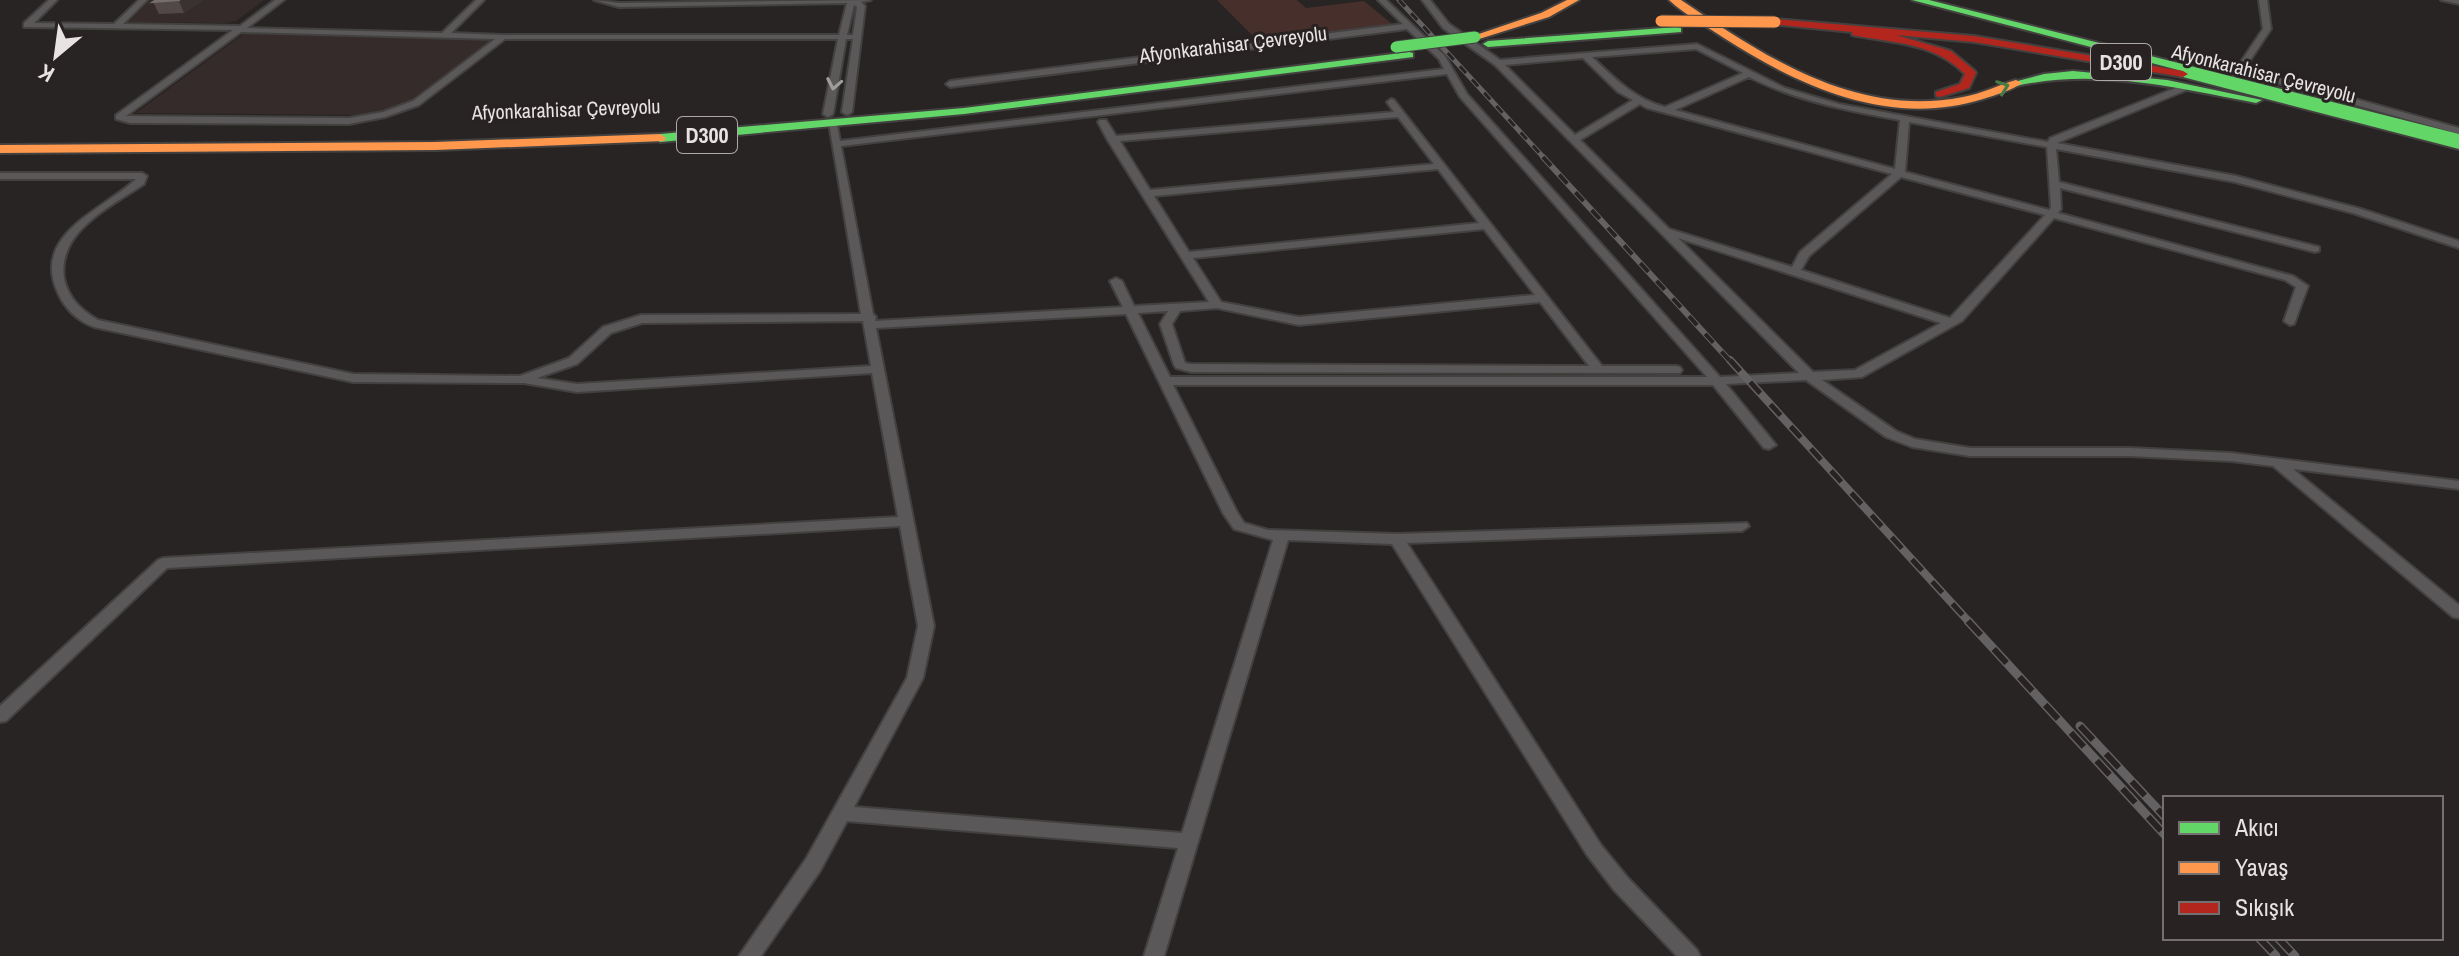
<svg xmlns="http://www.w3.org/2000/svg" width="2459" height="956" font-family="'Archivo Narrow',sans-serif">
<rect width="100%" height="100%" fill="#272423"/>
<path fill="#352b2a" d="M 150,0 L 264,0 L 236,21 L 225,23 L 129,22 Z
M 257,32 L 487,39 L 491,42 L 409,103 L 365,115 L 136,113 L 242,35 Z"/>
<path fill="#472f2c" d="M 1217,0 L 1297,0 L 1306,8 L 1364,1 L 1392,24 L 1259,42 Z"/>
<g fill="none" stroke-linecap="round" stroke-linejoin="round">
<defs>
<path id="street" d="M 49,0 L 57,0 L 34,23 L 114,24 L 139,0 L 147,0 L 123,24 L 240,26 L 275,0 L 284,0 L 247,28 L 442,33 L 476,0 L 484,0 L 451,33 L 503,35 L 839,35 L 847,3 L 619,7 L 594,0 L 619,3 L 871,0 L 861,2 L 865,6 L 852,112 L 847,115 L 842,112 L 853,39 L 846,39 L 833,114 L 828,117 L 823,114 L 838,39 L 505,39 L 419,105 L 385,117 L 349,124 L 130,123 L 116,119 L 116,115 L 233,30 L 24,27 L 24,23 ZM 854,5 L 857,7 L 853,35 L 847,35 ZM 241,32 L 495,39 L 413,101 L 383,112 L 349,118 L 126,116 Z
M 1378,0 L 1386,0 L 1445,56 L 1467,94 L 1720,377 L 1799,373 L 1495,65 L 1443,28 L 1422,0 L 1430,0 L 1449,24 L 1500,60 L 1697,44 L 1785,88 L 1839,104 L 2048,142 L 2050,138 L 2183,85 L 2189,85 L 2189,89 L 2057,143 L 2236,176 L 2361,209 L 2459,241 L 2459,248 L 2353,213 L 2235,182 L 2056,149 L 2059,182 L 2319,247 L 2319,251 L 2315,252 L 2060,188 L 2061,209 L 2058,213 L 2293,276 L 2308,286 L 2294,324 L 2290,325 L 2284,321 L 2296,287 L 2285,280 L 2054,218 L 1962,321 L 1862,377 L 1822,380 L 1896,431 L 1915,439 L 1970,448 L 2130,448 L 2231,453 L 2459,481 L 2459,489 L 2293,469 L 2459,605 L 2459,618 L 2453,617 L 2273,466 L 2231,461 L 2130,456 L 1970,456 L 1912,447 L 1886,437 L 1806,380 L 1726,384 L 1776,445 L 1769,449 L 1764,448 L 1713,385 L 1173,385 L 1237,512 L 1244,523 L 1268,530 L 1397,534 L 1747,523 L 1749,526 L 1742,531 L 1407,543 L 1601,845 L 1628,878 L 1697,950 L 1700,956 L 1677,956 L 1614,890 L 1587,855 L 1392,544 L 1288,540 L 1164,956 L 1144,956 L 1178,848 L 847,821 L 820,871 L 761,956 L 739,956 L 806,859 L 907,678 L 918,626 L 900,526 L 167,568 L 6,721 L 0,722 L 0,706 L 158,560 L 163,558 L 898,517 L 872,373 L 577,392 L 524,383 L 353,382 L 94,327 C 78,321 65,309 58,293 C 30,234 105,209 136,179 L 0,179 L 0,173 L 142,173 L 147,176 L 144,184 C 112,206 57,231 64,278 C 68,298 81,310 98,320 L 353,374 L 520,376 L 569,358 L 603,327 L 641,315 L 861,314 L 829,123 L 837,125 L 840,141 L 1444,69 L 1439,59 L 1407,29 L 950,87 L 946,84 L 950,81 L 1403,24 ZM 1696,49 L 1743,73 L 1665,107 C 1635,99 1615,79 1592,57 ZM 1583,58 L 1618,92 L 1633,100 L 1575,135 L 1505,65 ZM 1447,74 L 1460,97 L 1707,377 L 1170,377 L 1138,313 L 1168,311 L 1160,324 L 1174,365 L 1176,368 L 1191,372 L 1680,373 L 1682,370 L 1680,367 L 1676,366 L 1602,366 L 1394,100 L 1391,99 L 1387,102 L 1394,112 L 1116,136 L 1106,120 L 1100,120 L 1098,122 L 1107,139 L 1209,302 L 1134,306 L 1122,281 L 1116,278 L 1110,281 L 1123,307 L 875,321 L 876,317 L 873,314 L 841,146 ZM 1749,77 C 1797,101 1848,111 1900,120 L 1895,169 L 1675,110 ZM 1640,104 L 1647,108 L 1892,174 L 1800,252 L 1792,267 L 1669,229 L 1580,140 ZM 1398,117 L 1434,164 L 1150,190 L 1120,141 ZM 1909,122 L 2047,147 L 2051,208 L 2049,210 L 1905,172 ZM 1438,169 L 1479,223 L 1189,252 L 1154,196 ZM 1901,177 L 2045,215 L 1950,318 L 1801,270 L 1809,256 ZM 1484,229 L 1535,295 L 1299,317 L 1221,302 L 1193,258 ZM 1678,238 L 1941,323 L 1855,370 L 1813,372 ZM 1540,302 L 1589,366 L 1191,364 L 1185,363 L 1172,324 L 1180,311 L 1217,308 L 1299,325 ZM 1126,314 L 1223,513 L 1234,529 L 1273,540 L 1182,833 L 854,807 L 923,678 L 934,626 L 876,328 ZM 863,321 L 871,366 L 577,384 L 537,378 L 577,364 L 611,333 L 642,323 Z
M 2259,0 L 2267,0 L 2271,29 L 2245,68 L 2459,128 L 2459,134 L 2242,73 L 2239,77 L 2233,77 L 2232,75 L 2263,29 Z
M 2441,0 L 2459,0 L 2459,4 Z"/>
<path id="fast" d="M 1912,0 L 1929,0 L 2459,134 L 2459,149 L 2179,76 L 2178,74 L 2182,71 Z
M 1677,27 L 1681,28 L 1681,32 L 1488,47 L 1483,44 L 1488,41 Z
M 1409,52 L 1413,53 L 1413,57 L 964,114 L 660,142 L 654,138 L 660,134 L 964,108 Z
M 2073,71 L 2167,80 L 2262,100 L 2256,103 C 2176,88 2097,68 2016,86 L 2010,83 L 2044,74 Z"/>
<path id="slow" d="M 1567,0 L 1579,0 L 1549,17 L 1479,39 L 1470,37 L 1541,13 Z
M 1669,0 L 1681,0 C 1765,57 1856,118 1963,97 C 1982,94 1998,85 2016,80 L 2022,83 C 2011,91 1995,95 1983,99 C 1891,128 1800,87 1724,38 C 1706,26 1685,15 1669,0 Z
M 660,134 L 666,138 L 664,141 L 435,150 L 0,153 L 0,145 L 435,142 Z"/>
<path id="jam" d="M 1775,19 L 1974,36 L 2183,71 L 2188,74 L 2183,77 L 1974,42 L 1896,35 L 1951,51 L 1975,71 L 1976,73 L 1969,88 L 1940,97 L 1936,96 L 1936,92 L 1960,84 L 1965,74 C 1933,42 1893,43 1852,35 L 1852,32 L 1771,24 L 1771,20 Z"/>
</defs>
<use href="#street" stroke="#434140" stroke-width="4"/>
<use href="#fast" stroke="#434140" stroke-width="4"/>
<use href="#slow" stroke="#434140" stroke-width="4"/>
<use href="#jam" stroke="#434140" stroke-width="4"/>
<use href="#street" fill="#5a5858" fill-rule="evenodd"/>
<use href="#fast" fill="#63d668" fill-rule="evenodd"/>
<use href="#slow" fill="#ff974d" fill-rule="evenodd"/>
<use href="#jam" fill="#b3261e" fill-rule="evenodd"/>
<defs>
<path id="rail-far3" d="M 1399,0 L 1545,159"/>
<path id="rail-far2" d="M 1543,157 L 1731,362"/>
<path id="rail-far1" d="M 1730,360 L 1970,623"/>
<path id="rail" d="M 1968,621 L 2165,835
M 2080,726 L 2165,817
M 2259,938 L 2276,956
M 2278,938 L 2295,956"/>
</defs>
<use href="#rail-far3" stroke="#636161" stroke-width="5"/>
<use href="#rail-far2" stroke="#636161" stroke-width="6"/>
<use href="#rail-far1" stroke="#636161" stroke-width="8"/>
<use href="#rail" stroke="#636161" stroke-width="9"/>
<use href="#rail-far3" stroke="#282322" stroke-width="3" stroke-dasharray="9" stroke-linecap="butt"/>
<use href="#rail-far2" stroke="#282322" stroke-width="4" stroke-dasharray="12" stroke-linecap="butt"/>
<use href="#rail-far1" stroke="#282322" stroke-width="5" stroke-dasharray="15" stroke-linecap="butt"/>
<use href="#rail" stroke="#282322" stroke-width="6" stroke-dasharray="19" stroke-linecap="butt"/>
<defs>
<path id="fast-bridge" d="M 1396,47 L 1475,37"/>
<path id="slow-bridge" d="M 1661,21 L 1775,22"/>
</defs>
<use href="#fast-bridge" stroke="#434140" stroke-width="13" stroke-linecap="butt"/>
<use href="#slow-bridge" stroke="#434140" stroke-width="13" stroke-linecap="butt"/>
<use href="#fast-bridge" stroke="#63d668" stroke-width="11"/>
<use href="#slow-bridge" stroke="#ff974d" stroke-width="11"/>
</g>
<path fill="#514847" d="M 156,0 L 203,0 L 184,13 L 159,14 L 153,2 Z"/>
<path fill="#3a3231" d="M 180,0 L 203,0 L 184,13 L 179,1 Z"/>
<path fill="#615857" stroke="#766e6d" stroke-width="2" d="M 156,0 L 180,0 L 153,2 Z"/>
<defs><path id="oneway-chevron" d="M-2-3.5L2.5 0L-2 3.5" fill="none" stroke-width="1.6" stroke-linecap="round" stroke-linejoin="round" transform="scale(2)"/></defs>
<use stroke="#a09e9d" href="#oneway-chevron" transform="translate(834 84) rotate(101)"/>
<use stroke="#467c45" href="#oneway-chevron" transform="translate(2003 87) rotate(-20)"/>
<g text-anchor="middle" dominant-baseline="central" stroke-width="6" stroke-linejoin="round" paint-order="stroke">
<g font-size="20" fill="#e6e3e2" stroke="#282322">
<text transform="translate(1233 44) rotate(-7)">Afyonkarahisar Çevreyolu</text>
<text transform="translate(2264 73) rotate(14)">Afyonkarahisar Çevreyolu</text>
<text transform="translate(566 109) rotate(-2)">Afyonkarahisar Çevreyolu</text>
</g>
<g fill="#282322" stroke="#ada9a8" stroke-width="2">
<rect x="2091" y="44" width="60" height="36" rx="6"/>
<rect x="677" y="117" width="60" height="36" rx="6"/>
</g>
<g font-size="22" font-weight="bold" fill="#e6e3e2">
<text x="2121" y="62">D300</text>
<text x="707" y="135">D300</text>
</g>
</g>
<rect x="2163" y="796" width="280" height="144" fill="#282322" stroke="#74706f" stroke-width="2"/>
<rect x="2179" y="822" width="40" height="12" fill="#63d668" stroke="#74706f" stroke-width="2"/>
<text x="2235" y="836" font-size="24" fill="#e6e3e2">Akıcı</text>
<rect x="2179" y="862" width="40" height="12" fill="#ff974d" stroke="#74706f" stroke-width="2"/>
<text x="2235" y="876" font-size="24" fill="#e6e3e2">Yavaş</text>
<rect x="2179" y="902" width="40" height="12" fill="#b3261e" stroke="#74706f" stroke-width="2"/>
<text x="2235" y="916" font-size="24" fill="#e6e3e2">Sıkışık</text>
<g transform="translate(56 56) rotate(209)" stroke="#282322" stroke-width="6" paint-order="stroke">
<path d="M0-6L14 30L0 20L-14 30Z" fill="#e6e3e2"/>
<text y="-12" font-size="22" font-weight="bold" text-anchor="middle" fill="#e6e3e2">K</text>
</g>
</svg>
